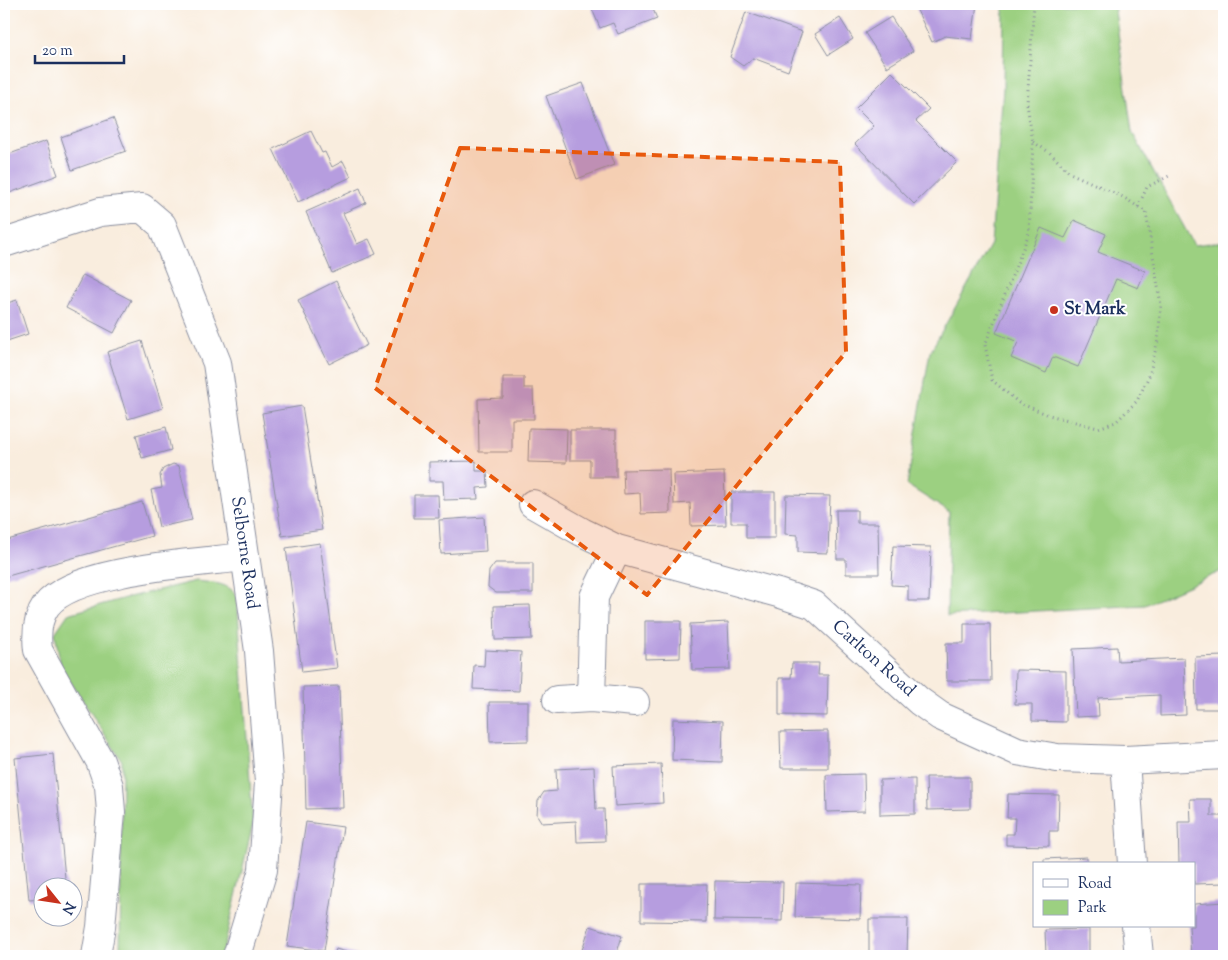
<svg xmlns="http://www.w3.org/2000/svg" width="1228" height="960" font-family="'Sorts Mill Goudy',serif">
<rect width="100%" height="100%" fill="#fff"/>
<filter id="ink" filterUnits="userSpaceOnUse"><feTurbulence type="fractalNoise" baseFrequency=".02" numOctaves="2"/><feDisplacementMap in="SourceGraphic" scale="10" xChannelSelector="R" yChannelSelector="G"/><feConvolveMatrix kernelMatrix="1 2 1 2 8 2 1 2 1" color-interpolation-filters="sRGB"/></filter>
<filter id="wash" filterUnits="userSpaceOnUse"><feTurbulence type="fractalNoise" baseFrequency=".0096" numOctaves="4" result="noise"/><feDisplacementMap in="SourceGraphic" scale="20" xChannelSelector="R" yChannelSelector="G"/><feGaussianBlur stdDeviation="1.12" result="paint"/><feColorMatrix in="noise" values="0 0 0 0 0 0 0 0 0 0 0 0 0 0 0 0 0 1.4 0 .05"/><feComposite in="paint" operator="in"/></filter>
<g filter="url(#wash)">
<rect width="100%" height="100%" fill="#f9edde"/>
<path fill="#9cd081" stroke="#5c8070" d="M 1004,4 L 1114,4 L 1132,132 L 1194,245 L 1224,241 L 1224,570 L 1145,605 L 947,616 L 949,512 L 907,485 L 930,352 L 991,244 L 1003,89 Z
M 196,581 C 212,583 228,582 237,596 L 253,824 L 222,956 L 120,956 L 122,761 L 61,667 L 55,633 L 68,614 L 125,598 Z"/>
<g id="blocks">
<path fill="#b69ddf" d="M 590,4 L 666,4 L 653,9 L 657,19 L 618,34 L 613,23 L 600,28 Z
M 914,4 L 977,4 L 972,39 L 945,36 L 932,42 Z
M 746,12 L 802,32 L 788,71 L 753,58 L 743,66 L 730,57 Z
M 891,17 L 913,51 L 887,67 L 865,33 Z
M 840,18 L 853,39 L 828,55 L 815,34 Z
M 892,72 L 929,109 L 916,121 L 957,162 L 914,204 L 855,144 L 874,126 L 856,108 Z
M 583,83 L 614,165 L 577,179 L 546,96 Z
M 113,118 L 126,151 L 72,170 L 61,137 Z
M 311,131 L 322,153 L 325,152 L 332,167 L 343,161 L 351,177 L 298,202 L 273,149 Z
M 46,141 L 58,175 L 4,195 L 4,156 Z
M 360,188 L 366,203 L 343,213 L 357,244 L 369,239 L 376,254 L 332,273 L 306,212 Z
M 1074,220 L 1106,234 L 1098,252 L 1145,271 L 1138,288 L 1116,279 L 1078,367 L 1053,357 L 1046,373 L 1011,358 L 1018,342 L 996,333 L 1041,228 L 1065,238 Z
M 83,275 L 131,300 L 114,333 L 66,308 Z
M 336,281 L 367,345 L 329,364 L 298,300 Z
M 17,300 L 28,334 L 4,342 L 4,304 Z
M 142,341 L 163,408 L 128,419 L 107,352 Z
M 503,377 L 524,377 L 524,388 L 533,388 L 534,419 L 512,419 L 512,452 L 479,452 L 478,399 L 503,398 Z
M 302,406 L 322,530 L 282,536 L 262,413 Z
M 166,427 L 171,450 L 142,458 L 136,435 Z
M 529,428 L 567,429 L 566,463 L 528,462 Z
M 570,430 L 616,430 L 616,477 L 590,477 L 590,460 L 570,460 Z
M 476,461 L 476,471 L 487,471 L 488,487 L 477,488 L 478,499 L 444,500 L 443,481 L 429,481 L 429,462 Z
M 173,464 L 179,466 L 192,520 L 159,527 L 151,490 L 162,488 L 160,475 L 163,469 Z
M 669,469 L 670,513 L 641,514 L 640,493 L 624,494 L 623,470 Z
M 724,472 L 726,525 L 691,526 L 690,503 L 674,504 L 673,474 Z
M 731,492 L 775,492 L 775,538 L 746,538 L 746,523 L 731,523 Z
M 414,495 L 438,495 L 439,518 L 414,518 Z
M 786,495 L 830,496 L 828,553 L 798,552 L 798,535 L 785,534 Z
M 142,502 L 152,536 L 4,577 L 4,541 Z
M 836,510 L 857,510 L 857,523 L 878,523 L 879,574 L 846,574 L 846,559 L 837,559 Z
M 484,517 L 486,551 L 441,554 L 439,520 Z
M 320,543 L 337,668 L 302,672 L 286,548 Z
M 893,546 L 931,547 L 929,601 L 908,601 L 908,586 L 891,585 Z
M 495,563 L 533,563 L 533,593 L 496,593 L 488,587 L 489,571 Z
M 530,605 L 532,639 L 495,640 L 494,606 Z
M 645,621 L 681,621 L 680,658 L 645,659 Z
M 728,622 L 730,669 L 692,670 L 690,624 Z
M 964,624 L 990,624 L 991,681 L 947,681 L 946,643 L 964,643 Z
M 1117,647 L 1118,661 L 1184,658 L 1186,715 L 1160,716 L 1160,695 L 1098,698 L 1099,716 L 1076,717 L 1073,649 Z
M 485,650 L 521,652 L 519,691 L 473,689 L 474,665 L 484,666 Z
M 1224,656 L 1224,709 L 1196,709 L 1195,657 Z
M 792,663 L 819,663 L 818,675 L 828,675 L 827,716 L 779,715 L 779,678 L 791,678 Z
M 1016,670 L 1066,671 L 1066,722 L 1032,721 L 1032,704 L 1015,704 Z
M 339,686 L 343,808 L 306,809 L 303,687 Z
M 489,702 L 528,702 L 528,741 L 490,742 Z
M 673,719 L 723,721 L 722,762 L 672,760 Z
M 828,731 L 828,768 L 781,768 L 780,732 Z
M 53,754 L 66,888 L 42,888 L 42,899 L 29,900 L 15,758 Z
M 661,764 L 663,803 L 615,806 L 613,766 Z
M 594,767 L 596,809 L 604,809 L 605,841 L 577,842 L 576,821 L 542,823 L 537,815 L 538,801 L 544,792 L 557,791 L 556,769 Z
M 864,774 L 865,811 L 827,812 L 826,775 Z
M 926,777 L 970,777 L 970,809 L 927,810 Z
M 915,779 L 915,814 L 880,815 L 880,780 Z
M 1008,794 L 1059,795 L 1058,831 L 1049,831 L 1049,846 L 1006,845 L 1006,834 L 1014,834 L 1015,818 L 1007,818 Z
M 1190,799 L 1211,799 L 1211,816 L 1222,816 L 1222,833 L 1224,833 L 1224,883 L 1194,884 L 1194,864 L 1179,864 L 1178,822 L 1191,822 Z
M 306,822 L 343,827 L 324,951 L 287,946 Z
M 1087,857 L 1087,864 L 1044,864 L 1044,859 Z
M 715,881 L 783,882 L 782,921 L 714,920 Z
M 796,883 L 861,885 L 860,919 L 795,917 Z
M 641,884 L 707,884 L 706,922 L 641,921 Z
M 1224,902 L 1224,956 L 1191,956 L 1189,926 L 1194,926 L 1194,904 Z
M 869,919 L 908,919 L 907,956 L 869,956 Z
M 590,926 L 622,936 L 616,956 L 580,956 Z
M 1089,929 L 1089,956 L 1046,956 L 1045,930 Z
M 336,949 L 360,956 L 334,956 Z"/>
</g>
</g>
<g filter="url(#ink)">
<use href="#blocks" fill-opacity="0" stroke="#8a8e9e" stroke-width="1"/>
<g fill="none" stroke-linecap="round" stroke-linejoin="round">
<defs>
<path id="minor" d="M 4,243 L 100,212 L 142,208 L 162,225 L 217,363 L 259,651 L 269,782 L 263,870 L 237,956
M 533,504 L 582,532 L 617,549 L 778,593 L 814,605 L 919,701 L 940,716 L 1017,751 L 1057,758 L 1125,760 L 1224,755
M 591,698 L 594,597 L 617,549
M 557,700 L 591,698 L 635,702
M 1125,760 L 1132,864
M 1136,926 L 1139,956
M 96,956 L 101,927 L 111,812 L 109,786 L 100,761 L 38,650 C 36,634 37,619 46,606 C 73,569 199,563 244,557"/>
</defs>
<use href="#minor" stroke="#8a8e9e" stroke-width="30"/>
<path stroke="#8a8e9e" stroke-width="3" stroke-dasharray="1 4" stroke-linecap="butt" d="M 1033,142 L 1049,152 L 1070,173 L 1123,197 L 1146,212 L 1161,305 L 1158,340 L 1149,376 L 1137,401 L 1116,422 L 1098,428 L 1049,415 L 1019,403 L 992,380 L 985,345 L 1029,233 L 1033,142 L 1027,104 L 1034,4
M 1138,207 L 1147,187 L 1171,175"/>
<use href="#minor" stroke="#fff" stroke-width="28"/>
</g>
</g>
<path fill="#e8590c" fill-opacity="0.2" stroke="#e8590c" stroke-width="4" stroke-dasharray="10 6" stroke-linejoin="round" d="M 460,148 L 840,162 L 846,352 L 647,595 L 375,388 Z"/>
<circle fill="#c8321e" stroke="#fff" stroke-width="2" cx="1054" cy="310" r="5"/>
<g text-anchor="middle" dominant-baseline="central" stroke-width="4" stroke-linejoin="round" paint-order="stroke">
<g font-size="18" font-weight="bold" fill="#1b2f5e" stroke="#fff" text-anchor="start">
<text x="1064" y="310">St Mark</text>
</g>
<g font-size="18" fill="#1b2f5e" stroke="#fff">
<text transform="translate(244 553) rotate(82)">Selborne Road</text>
<text transform="translate(873 659) rotate(42)">Carlton Road</text>
</g>
</g>
<rect width="1228" height="960" fill="none" stroke="#fff" stroke-width="20"/>
<rect x="1033" y="862" width="162" height="65" fill="#ffffff" stroke="#a4acbf"/>
<rect x="1043" y="879" width="25" height="8" fill="#ffffff" stroke="#a4acbf"/>
<text x="1078" y="888" font-size="15" fill="#1b2f5e">Road</text>
<rect x="1043" y="900" width="25" height="15" fill="#9cd081" stroke="#a4acbf"/>
<text x="1078" y="912" font-size="15" fill="#1b2f5e">Park</text>
<g transform="translate(58 902) rotate(120)"><circle r="24" fill="#ffffff" stroke="#a4acbf"/>
<path d="M0-4L9 19L0 12L-9 19Z" fill="#c8321e"/>
<text y="-8" font-size="14" font-weight="bold" text-anchor="middle" fill="#1b2f5e">N</text>
</g>
<path d="M35 55v8h89v-8" fill="none" stroke="#1b2f5e" stroke-width="2.5"/>
<text x="42" y="55" font-size="15" fill="#1b2f5e" stroke="#ffffff" stroke-width="4" paint-order="stroke">20 m</text>
</svg>
